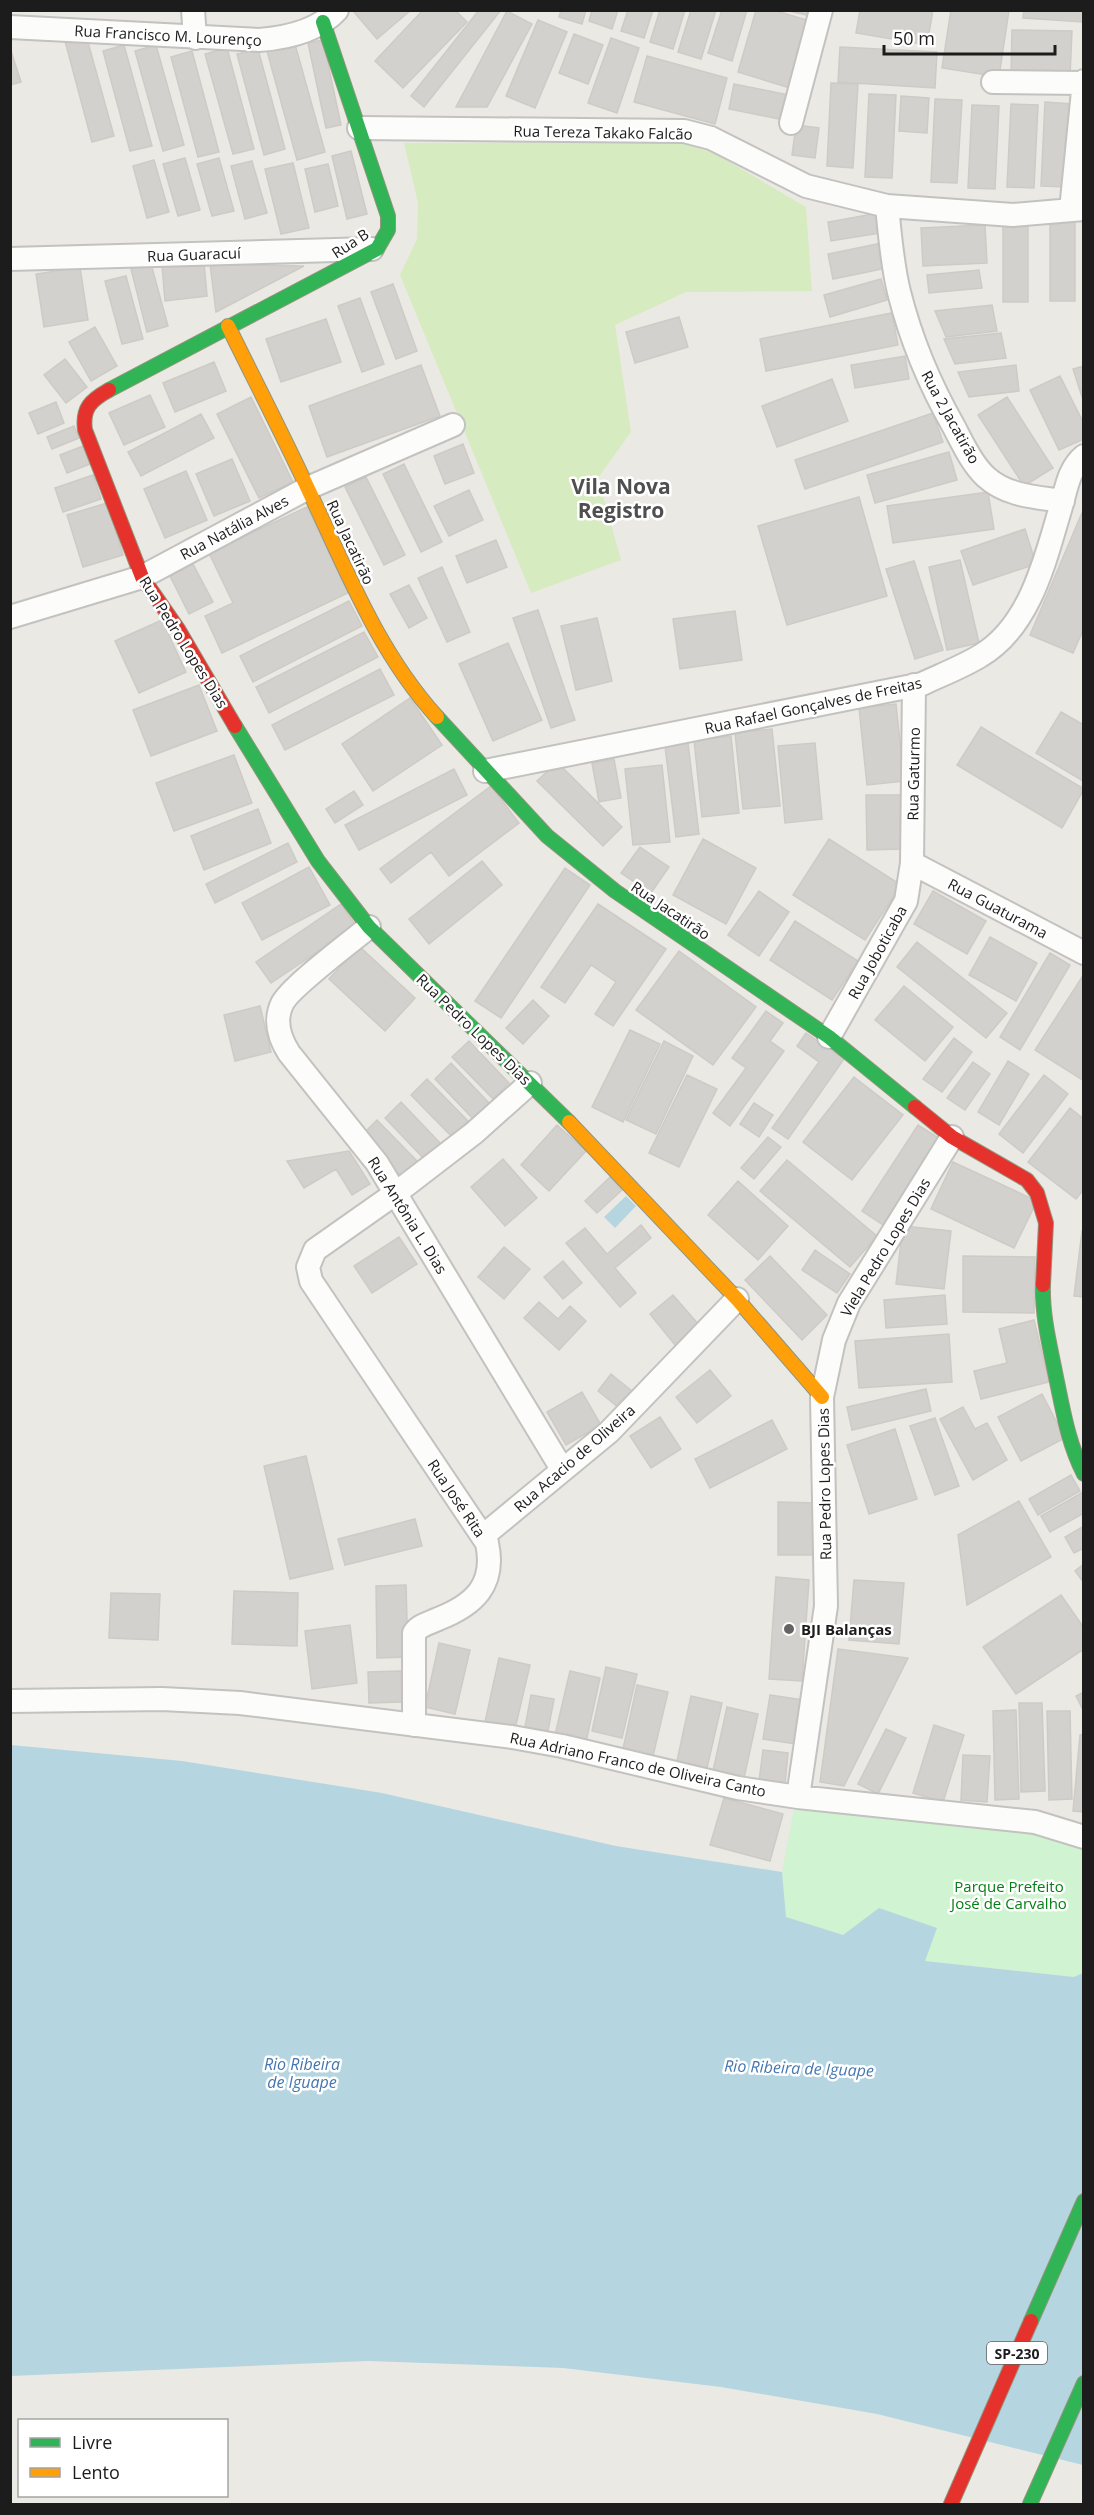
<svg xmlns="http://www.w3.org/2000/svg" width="1094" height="2515" font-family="'Open Sans',sans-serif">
<rect width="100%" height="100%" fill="#ebe9e4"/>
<path fill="#d6ebc0" d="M 680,142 L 714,153 L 806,207 L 812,291 L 686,292 L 615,325 L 631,432 L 598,478 L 621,560 L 531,593 L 400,275 L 417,239 L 418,203 L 404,143 Z"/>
<path fill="#d0f3d1" d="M 796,1798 L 1083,1838 L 1083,1973 L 1074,1977 L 925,1961 L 785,1917 L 782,1872 Z"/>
<path fill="#b5d6e0" d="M 626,1196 L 636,1206 L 615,1228 L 604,1217 Z
M 11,1745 L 182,1761 L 382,1793 L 616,1846 L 782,1872 L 786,1917 L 843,1935 L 879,1908 L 937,1928 L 925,1961 L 1074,1977 L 1083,1973 L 1083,2465 L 877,2414 L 721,2387 L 563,2368 L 368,2361 L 11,2376 Z"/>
<path fill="#d3d1cd" stroke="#cecbc6" stroke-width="1.5" d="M 356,10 L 411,10 L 377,39 L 354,12 Z
M 423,10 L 455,10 L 467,22 L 403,88 L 375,61 Z
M 479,10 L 501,10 L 424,107 L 411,96 Z
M 561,10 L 586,10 L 582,24 L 559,17 Z
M 592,10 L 618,10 L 612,29 L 589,21 Z
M 628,10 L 653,10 L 644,38 L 621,31 Z
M 660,10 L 685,10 L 673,49 L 650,42 Z
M 691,10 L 716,10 L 701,59 L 678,52 Z
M 722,10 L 747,10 L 732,61 L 708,53 Z
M 756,10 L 773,10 L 810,21 L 790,88 L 738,72 Z
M 785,10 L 816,10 L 815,17 Z
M 860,10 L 933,10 L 927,45 L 856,33 Z
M 951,10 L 1009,10 L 999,77 L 942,68 Z
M 1024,10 L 1084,10 L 1083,22 L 1023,18 Z
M 507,11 L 532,24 L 487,107 L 456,107 Z
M 538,20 L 567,32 L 535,108 L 506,96 Z
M 1012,30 L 1072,31 L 1070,76 L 1011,74 Z
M 574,34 L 603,45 L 588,84 L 559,73 Z
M 86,35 L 114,136 L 92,142 L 65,41 Z
M 611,38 L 639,48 L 617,113 L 588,103 Z
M 323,40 L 341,125 L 326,128 L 308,43 Z
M 295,44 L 325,152 L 297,160 L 267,51 Z
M 124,45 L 152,146 L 130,151 L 103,51 Z
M 156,45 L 184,145 L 163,151 L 135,51 Z
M 840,47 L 937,52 L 935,88 L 838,82 Z
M 10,48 L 21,82 L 10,85 Z
M 227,48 L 254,149 L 233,154 L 205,54 Z
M 258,49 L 285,149 L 264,155 L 237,54 Z
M 192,51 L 219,152 L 198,157 L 171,57 Z
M 647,56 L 727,78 L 715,124 L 634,102 Z
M 831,83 L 858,84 L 853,168 L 827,166 Z
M 734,84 L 789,95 L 784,120 L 729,109 Z
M 869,94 L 896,95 L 892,178 L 865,177 Z
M 901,96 L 929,98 L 927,133 L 899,131 Z
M 935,99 L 962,100 L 957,183 L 931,182 Z
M 1045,102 L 1072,104 L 1067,187 L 1041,186 Z
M 1011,104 L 1038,105 L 1034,188 L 1007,187 Z
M 972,105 L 999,106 L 995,189 L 968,188 Z
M 796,125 L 819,128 L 815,158 L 792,155 Z
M 351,151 L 367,214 L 347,219 L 332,156 Z
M 185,158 L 200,210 L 178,216 L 163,164 Z
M 219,158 L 234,211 L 212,216 L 197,164 Z
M 154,160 L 169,212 L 147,218 L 133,166 Z
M 252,161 L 267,213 L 245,219 L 231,166 Z
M 293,163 L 309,228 L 281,234 L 265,169 Z
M 328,164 L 338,206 L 315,212 L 305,169 Z
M 878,213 L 881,233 L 831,241 L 828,222 Z
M 1050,220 L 1075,220 L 1075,301 L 1050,301 Z
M 1003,221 L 1028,221 L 1028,302 L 1003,302 Z
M 985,225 L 987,263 L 923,266 L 921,228 Z
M 882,243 L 887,268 L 833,279 L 828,254 Z
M 204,262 L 207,296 L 165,301 L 162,266 Z
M 151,264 L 168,326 L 147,332 L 131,269 Z
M 210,264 L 304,266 L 216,312 Z
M 80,267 L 88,320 L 44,327 L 36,274 Z
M 979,270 L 982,288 L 929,293 L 927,275 Z
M 126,276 L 143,339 L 122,344 L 105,281 Z
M 881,279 L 887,300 L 830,317 L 824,295 Z
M 393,284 L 417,351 L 396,359 L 371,292 Z
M 360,298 L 384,364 L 362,372 L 338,306 Z
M 992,305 L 997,331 L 946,337 L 935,311 Z
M 892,313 L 898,345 L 766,371 L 760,339 Z
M 679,317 L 688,347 L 635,363 L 626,332 Z
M 326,319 L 341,362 L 281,382 L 266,339 Z
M 95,327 L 117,366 L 91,381 L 69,342 Z
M 1001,333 L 1006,358 L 955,364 L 944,339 Z
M 905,356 L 909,379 L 855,388 L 851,365 Z
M 65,359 L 87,387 L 66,403 L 44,375 Z
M 214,362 L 226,391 L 175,412 L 163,383 Z
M 421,365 L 440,416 L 327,457 L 309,406 Z
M 1016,365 L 1019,391 L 969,397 L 958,372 Z
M 1084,366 L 1084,403 L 1073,369 Z
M 1060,376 L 1084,424 L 1084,439 L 1059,450 L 1030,390 Z
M 832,379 L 848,421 L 777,447 L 762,406 Z
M 150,395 L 165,427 L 124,445 L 109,413 Z
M 251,397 L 293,482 L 259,498 L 217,414 Z
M 1007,397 L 1053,468 L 1024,486 L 978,415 Z
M 56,402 L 64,423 L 38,434 L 29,413 Z
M 933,413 L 943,442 L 805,489 L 795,460 Z
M 201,414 L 214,438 L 141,476 L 128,452 Z
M 74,426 L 79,438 L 52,449 L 47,437 Z
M 463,444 L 474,473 L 445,484 L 434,456 Z
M 83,446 L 90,464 L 67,473 L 60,455 Z
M 949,452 L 957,480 L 875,503 L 867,475 Z
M 232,459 L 250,501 L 214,516 L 196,474 Z
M 404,464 L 442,542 L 421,552 L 383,474 Z
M 186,471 L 207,520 L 165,538 L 144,489 Z
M 93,475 L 101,499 L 63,512 L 55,488 Z
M 366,477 L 405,555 L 384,565 L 345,487 Z
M 469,490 L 483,520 L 449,536 L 434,506 Z
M 988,492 L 994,529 L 893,543 L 887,506 Z
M 859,497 L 887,596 L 787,625 L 758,526 Z
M 107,503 L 123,555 L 83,567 L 67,515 Z
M 307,507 L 348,593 L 222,653 L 205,616 L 233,603 L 209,553 Z
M 1084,508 L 1084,628 L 1073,653 L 1030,635 Z
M 1025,529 L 1036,564 L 973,585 L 961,551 Z
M 496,540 L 507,567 L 467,583 L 456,556 Z
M 960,560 L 979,643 L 947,650 L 929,567 Z
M 914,561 L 943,650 L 915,659 L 886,569 Z
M 193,564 L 213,602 L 189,614 L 170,576 Z
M 442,567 L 470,632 L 447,642 L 418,578 Z
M 409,585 L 427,618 L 409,628 L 390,594 Z
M 349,601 L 362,626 L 253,682 L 240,656 Z
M 538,610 L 575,720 L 551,728 L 513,618 Z
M 735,611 L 742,660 L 680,669 L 673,619 Z
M 597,618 L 612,681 L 576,690 L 561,626 Z
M 162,620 L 186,672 L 139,693 L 115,641 Z
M 364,632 L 378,657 L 269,713 L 256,687 Z
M 508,643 L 542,720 L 493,741 L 459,664 Z
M 380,669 L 394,695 L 285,750 L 272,725 Z
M 199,685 L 217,731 L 151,756 L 133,710 Z
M 410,698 L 442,745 L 373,791 L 342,744 Z
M 896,704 L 904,781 L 867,785 L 859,708 Z
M 1061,712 L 1084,725 L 1083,781 L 1036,753 Z
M 981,727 L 1084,789 L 1062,828 L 957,765 Z
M 772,729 L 780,806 L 743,809 L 735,733 Z
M 731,736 L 739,813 L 702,817 L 694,740 Z
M 688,743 L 699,834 L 676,837 L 665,746 Z
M 815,743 L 822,819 L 785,823 L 778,746 Z
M 234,755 L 252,803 L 174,831 L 156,783 Z
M 614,759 L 621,798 L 599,802 L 592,763 Z
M 557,762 L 622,827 L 603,846 L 537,781 Z
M 662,765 L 670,842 L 633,845 L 625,769 Z
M 454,769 L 467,795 L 359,850 L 345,825 Z
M 491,786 L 519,823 L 449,876 L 431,852 L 391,883 L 380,869 Z
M 354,791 L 363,805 L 335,823 L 326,809 Z
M 866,795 L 901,795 L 901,849 L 867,850 Z
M 258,809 L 271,843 L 204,870 L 191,836 Z
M 703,839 L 756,868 L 726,924 L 673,895 Z
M 829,839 L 901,885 L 865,940 L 793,895 Z
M 288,843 L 297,862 L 215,903 L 206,884 Z
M 640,847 L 669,867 L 651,893 L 621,873 Z
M 482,861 L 502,885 L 429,944 L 409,919 Z
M 309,867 L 330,905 L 262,940 L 242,903 Z
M 565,868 L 590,885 L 501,1018 L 475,1001 Z
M 759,891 L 789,912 L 759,956 L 728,935 Z
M 933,891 L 986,921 L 967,954 L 914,924 Z
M 341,904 L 356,926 L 271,983 L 256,962 Z
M 598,904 L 666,949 L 613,1026 L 595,1014 L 616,982 L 591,965 L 565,1003 L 541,987 Z
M 795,921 L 858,961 L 832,1000 L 770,960 Z
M 990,937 L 1037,963 L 1016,1001 L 969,975 Z
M 917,942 L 1007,1013 L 986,1038 L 897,967 Z
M 359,946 L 415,998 L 385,1031 L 329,979 Z
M 679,951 L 756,1007 L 713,1065 L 636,1010 Z
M 1050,953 L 1070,965 L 1020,1050 L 1000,1037 Z
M 1084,974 L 1084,1081 L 1035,1050 Z
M 904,986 L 953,1027 L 925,1061 L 875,1020 Z
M 533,1000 L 549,1016 L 523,1044 L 506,1028 Z
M 260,1006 L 271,1052 L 235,1061 L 224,1015 Z
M 766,1011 L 783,1023 L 770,1041 L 784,1051 L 730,1126 L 713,1113 L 746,1068 L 732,1058 Z
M 630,1030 L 660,1044 L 623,1122 L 592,1107 Z
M 806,1033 L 844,1059 L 788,1139 L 772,1128 L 819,1062 L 797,1046 Z
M 954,1038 L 972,1052 L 942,1092 L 923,1079 Z
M 469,1041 L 509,1083 L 493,1099 L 452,1057 Z
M 664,1041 L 693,1056 L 656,1134 L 626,1120 Z
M 1008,1061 L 1029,1074 L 999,1125 L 978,1112 Z
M 973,1062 L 990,1074 L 965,1110 L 947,1098 Z
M 451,1063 L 491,1105 L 475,1121 L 435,1079 Z
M 687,1075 L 717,1089 L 679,1167 L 649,1153 Z
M 1044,1075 L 1068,1094 L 1023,1153 L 999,1134 Z
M 854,1077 L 903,1115 L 852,1180 L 803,1142 Z
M 427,1079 L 468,1121 L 452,1137 L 411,1095 Z
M 401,1102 L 441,1144 L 425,1160 L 385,1118 Z
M 754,1103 L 773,1115 L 759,1137 L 740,1124 Z
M 1070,1108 L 1084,1119 L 1084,1189 L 1076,1199 L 1028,1162 Z
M 377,1120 L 418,1162 L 402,1178 L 361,1136 Z
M 557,1125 L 586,1151 L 549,1191 L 521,1165 Z
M 918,1125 L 940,1139 L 883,1225 L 862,1211 Z
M 768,1137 L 781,1147 L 754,1179 L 741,1168 Z
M 349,1151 L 370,1184 L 352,1195 L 336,1169 L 304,1188 L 287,1161 Z
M 503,1159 L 537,1198 L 505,1226 L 471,1187 Z
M 787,1160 L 877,1236 L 850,1267 L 760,1191 Z
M 953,1162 L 1037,1201 L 1014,1248 L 931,1209 Z
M 610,1177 L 622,1190 L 597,1213 L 585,1201 Z
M 738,1181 L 788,1226 L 758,1260 L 708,1215 Z
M 641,1225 L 651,1238 L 615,1268 L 636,1293 L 620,1307 L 566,1243 L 585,1228 L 607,1254 Z
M 903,1226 L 951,1231 L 944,1289 L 896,1284 Z
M 1082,1231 L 1084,1231 L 1084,1297 L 1074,1296 Z
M 399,1237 L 417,1264 L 372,1293 L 354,1266 Z
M 504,1247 L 530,1269 L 504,1299 L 478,1277 Z
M 815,1250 L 850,1274 L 837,1293 L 802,1270 Z
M 770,1256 L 827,1315 L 802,1340 L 745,1280 Z
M 963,1256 L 1035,1257 L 1034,1313 L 963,1312 Z
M 563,1261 L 582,1283 L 563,1299 L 544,1277 Z
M 673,1295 L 699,1325 L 675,1345 L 650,1314 Z
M 945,1295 L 947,1324 L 886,1328 L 884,1300 Z
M 539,1302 L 558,1319 L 570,1306 L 586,1321 L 559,1350 L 524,1318 Z
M 1034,1320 L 1049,1382 L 981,1399 L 974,1371 L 1007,1363 L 999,1329 Z
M 949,1334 L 952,1382 L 859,1388 L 855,1341 Z
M 710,1370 L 731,1396 L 697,1423 L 676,1397 Z
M 611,1374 L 632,1391 L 619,1408 L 598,1391 Z
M 926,1389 L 931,1411 L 852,1430 L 847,1407 Z
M 582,1392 L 601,1425 L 566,1445 L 547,1412 Z
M 1042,1394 L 1065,1438 L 1021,1461 L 998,1417 Z
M 963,1407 L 975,1429 L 987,1423 L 1007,1460 L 973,1480 L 940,1419 Z
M 660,1417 L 681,1449 L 651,1468 L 630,1436 Z
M 935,1418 L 959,1486 L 935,1495 L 910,1426 Z
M 772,1420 L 787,1449 L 710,1488 L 695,1459 Z
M 895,1429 L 917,1499 L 869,1514 L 847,1445 Z
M 306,1456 L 333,1569 L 290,1579 L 264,1466 Z
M 1071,1475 L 1080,1491 L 1038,1515 L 1029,1499 Z
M 1083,1492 L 1084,1513 L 1050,1532 L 1041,1516 Z
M 1019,1501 L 1051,1557 L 967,1605 L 958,1535 Z
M 778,1502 L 816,1503 L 815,1555 L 778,1555 Z
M 415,1519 L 422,1546 L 345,1565 L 338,1539 Z
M 1084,1526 L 1084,1548 L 1074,1553 L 1065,1537 Z
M 1084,1564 L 1084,1583 L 1075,1571 Z
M 776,1577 L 809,1580 L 802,1681 L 769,1679 Z
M 854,1580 L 904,1583 L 899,1644 L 849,1640 Z
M 406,1585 L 408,1657 L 377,1658 L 376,1586 Z
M 234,1591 L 298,1593 L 297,1646 L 232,1644 Z
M 111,1593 L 160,1594 L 158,1640 L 109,1638 Z
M 1061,1595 L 1084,1628 L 1084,1649 L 1016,1694 L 983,1647 Z
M 350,1625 L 357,1683 L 312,1689 L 305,1631 Z
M 439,1643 L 470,1650 L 455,1714 L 425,1707 Z
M 838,1649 L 908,1658 L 844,1786 L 820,1782 Z
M 499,1658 L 530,1665 L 515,1729 L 485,1722 Z
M 606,1667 L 637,1674 L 622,1738 L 592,1731 Z
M 401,1671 L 402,1702 L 369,1703 L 368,1672 Z
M 570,1671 L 600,1678 L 586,1742 L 555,1735 Z
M 637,1685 L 668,1692 L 653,1756 L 623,1749 Z
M 1084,1692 L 1084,1712 L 1076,1696 Z
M 531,1695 L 554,1699 L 548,1731 L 525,1727 Z
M 770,1695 L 803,1700 L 796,1744 L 763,1739 Z
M 691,1696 L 722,1703 L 707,1768 L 677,1761 Z
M 1019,1703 L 1042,1703 L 1045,1791 L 1021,1792 Z
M 727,1707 L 758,1714 L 744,1778 L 713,1771 Z
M 1016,1710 L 1019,1799 L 995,1800 L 993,1711 Z
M 1047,1711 L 1070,1711 L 1072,1799 L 1049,1800 Z
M 934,1725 L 964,1735 L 943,1802 L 913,1793 Z
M 886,1729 L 906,1738 L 878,1794 L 858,1784 Z
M 1084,1734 L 1084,1812 L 1073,1811 L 1080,1735 Z
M 763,1750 L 788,1753 L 785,1784 L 759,1781 Z
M 963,1755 L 990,1756 L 987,1802 L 961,1800 Z
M 724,1798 L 783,1814 L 770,1861 L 710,1845 Z"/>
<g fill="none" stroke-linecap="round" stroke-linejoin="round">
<defs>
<path id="street" d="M 193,10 L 195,38
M 10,27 L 259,40 C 286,38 318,31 337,10
M 993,82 L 1083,83
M 791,123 L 821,10
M 359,128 L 684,131 L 711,138 L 806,186 L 887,206 L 1013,215 L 1084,209
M 887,206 C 890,235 892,264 899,292 C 911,340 930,385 954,427 C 963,444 972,464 986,477 C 1007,496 1036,497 1063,501
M 1071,210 L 1084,81
M 10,259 L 372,249
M 10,617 L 142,577 L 308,488 L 453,425
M 485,771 L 922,684 C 941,675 962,667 980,656 C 1030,627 1045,560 1060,510 C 1066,491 1068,469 1084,456
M 912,863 L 1084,953
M 369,927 C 352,941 289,988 282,1004 C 274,1021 280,1039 289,1053 L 377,1163 L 562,1469
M 829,1037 L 906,901 L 912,863 L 914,685
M 483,1536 L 609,1432 L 737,1299
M 10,1701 L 162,1699 L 240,1703 L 512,1737 L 562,1746 L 738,1788 L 798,1797 L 1035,1822 L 1084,1837
M 414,1725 L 414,1633 C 419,1625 430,1623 438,1619 C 474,1605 496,1585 487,1543 L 311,1281 L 308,1267 L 315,1250 L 396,1193 L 474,1133 L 530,1083
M 798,1797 L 826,1606 L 822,1397 L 834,1340 L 849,1303 L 952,1137"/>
<path id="fast" d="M 109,390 L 377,249 L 388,230 L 388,216 L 323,22
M 437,717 L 547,836 L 615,891 L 829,1037 L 915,1107
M 235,726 L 318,861 L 369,927 L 569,1122
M 1043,1285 C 1042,1316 1050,1346 1056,1377 C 1063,1410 1068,1443 1084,1474
M 1031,2321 L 1084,2201
M 1030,2504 L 1084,2383"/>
<path id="slow" d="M 228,326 C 255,381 283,435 309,491 C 346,569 378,652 437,717
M 569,1122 L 737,1299 L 822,1397"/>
<path id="jam" d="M 109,390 C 91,400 82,408 85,430 L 142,577 L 178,629 L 235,726
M 915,1107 L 952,1137 L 1027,1180 L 1037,1193 L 1046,1223 L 1043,1285
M 951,2504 L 1031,2321"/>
</defs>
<use href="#street" stroke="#c3c2c0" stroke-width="26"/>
<use href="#fast" stroke="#92957c" stroke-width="16"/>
<use href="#slow" stroke="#92957c" stroke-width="16"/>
<use href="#jam" stroke="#92957c" stroke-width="16"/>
<use href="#street" stroke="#fcfcfb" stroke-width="22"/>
<use href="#fast" stroke="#30b455" stroke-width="14"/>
<use href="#slow" stroke="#ff9f0a" stroke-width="14"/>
<use href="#jam" stroke="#e5322d" stroke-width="14"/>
</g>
<circle fill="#646462" stroke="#fff" stroke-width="2" cx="789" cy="1629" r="6"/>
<g text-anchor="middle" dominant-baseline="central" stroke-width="5" stroke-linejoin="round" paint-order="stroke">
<rect fill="#fff" stroke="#606060" stroke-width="1.5" x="987" y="2342" width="60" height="22" rx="4.5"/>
<g font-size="14" font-weight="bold" fill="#1c1c1c">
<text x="1017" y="2353">SP-230</text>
</g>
<g font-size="15" fill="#1c1c1c" stroke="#fff">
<text transform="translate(168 35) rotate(3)">Rua Francisco M. Lourenço</text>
<text transform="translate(603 132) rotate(1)">Rua Tereza Takako Falcão</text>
<text transform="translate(350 243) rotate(-33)">Rua B</text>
<text transform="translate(194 254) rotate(-2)">Rua Guaracuí</text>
<text transform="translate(951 417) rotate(61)">Rua 2 Jacatirão</text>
<text transform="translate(234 527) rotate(-28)">Rua Natália Alves</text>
<text transform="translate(351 542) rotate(65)">Rua Jacatirão</text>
<text transform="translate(184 642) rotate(58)">Rua Pedro Lopes Dias</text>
<text transform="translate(813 705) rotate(-12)">Rua Rafael Gonçalves de Freitas</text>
<text transform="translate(913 774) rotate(-89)">Rua Gaturmo</text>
<text transform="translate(998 908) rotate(28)">Rua Guaturama</text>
<text transform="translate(671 910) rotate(34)">Rua Jacatirão</text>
<text transform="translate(877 952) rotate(-61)">Rua Joboticaba</text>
<text transform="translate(474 1029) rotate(44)">Rua Pedro Lopes Dias</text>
<text transform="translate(408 1215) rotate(58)">Rua Antônia L. Dias</text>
<text transform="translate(885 1247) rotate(-59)">Viela Pedro Lopes Dias</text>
<text transform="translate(574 1458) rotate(-41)">Rua Acacio de Oliveira</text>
<text transform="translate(824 1484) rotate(-91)">Rua Pedro Lopes Dias</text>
<text transform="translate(457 1498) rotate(56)">Rua José Rita</text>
<text transform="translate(638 1764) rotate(12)">Rua Adriano Franco de Oliveira Canto</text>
</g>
<g font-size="15" font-weight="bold" fill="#1c1c1c" stroke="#fff" text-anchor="start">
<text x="801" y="1629">BJI Balanças</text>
</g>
<g font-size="15" fill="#057f14" stroke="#fff">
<text x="1009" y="1886">Parque Prefeito<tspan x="1009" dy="17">José de Carvalho</tspan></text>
</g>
<g font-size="16" font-style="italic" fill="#4476b0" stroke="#fff">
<text x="302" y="2064">Rio Ribeira<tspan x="302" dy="18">de Iguape</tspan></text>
<text transform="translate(799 2068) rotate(2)">Rio Ribeira de Iguape</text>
</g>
<g font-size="21" font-weight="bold" fill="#4f4f4f" stroke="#fff">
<text x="621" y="486">Vila Nova<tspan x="621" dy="24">Registro</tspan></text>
</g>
</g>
<rect width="1094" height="2515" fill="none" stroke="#1c1c1c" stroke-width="24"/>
<rect x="18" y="2419" width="210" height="78" fill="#ffffff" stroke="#a4a4a4" stroke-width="1.5"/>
<rect x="30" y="2438" width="30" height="9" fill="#30b455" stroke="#a4a4a4" stroke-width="1.5"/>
<text x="72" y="2449" font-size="18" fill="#1c1c1c">Livre</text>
<rect x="30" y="2468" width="30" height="9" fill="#ff9f0a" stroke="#a4a4a4" stroke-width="1.5"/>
<text x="72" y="2479" font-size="18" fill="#1c1c1c">Lento</text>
<path d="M884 45v9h171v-9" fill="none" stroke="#1c1c1c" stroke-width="3"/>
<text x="893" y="45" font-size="18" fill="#1c1c1c" stroke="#ffffff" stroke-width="4.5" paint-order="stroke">50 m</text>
</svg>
